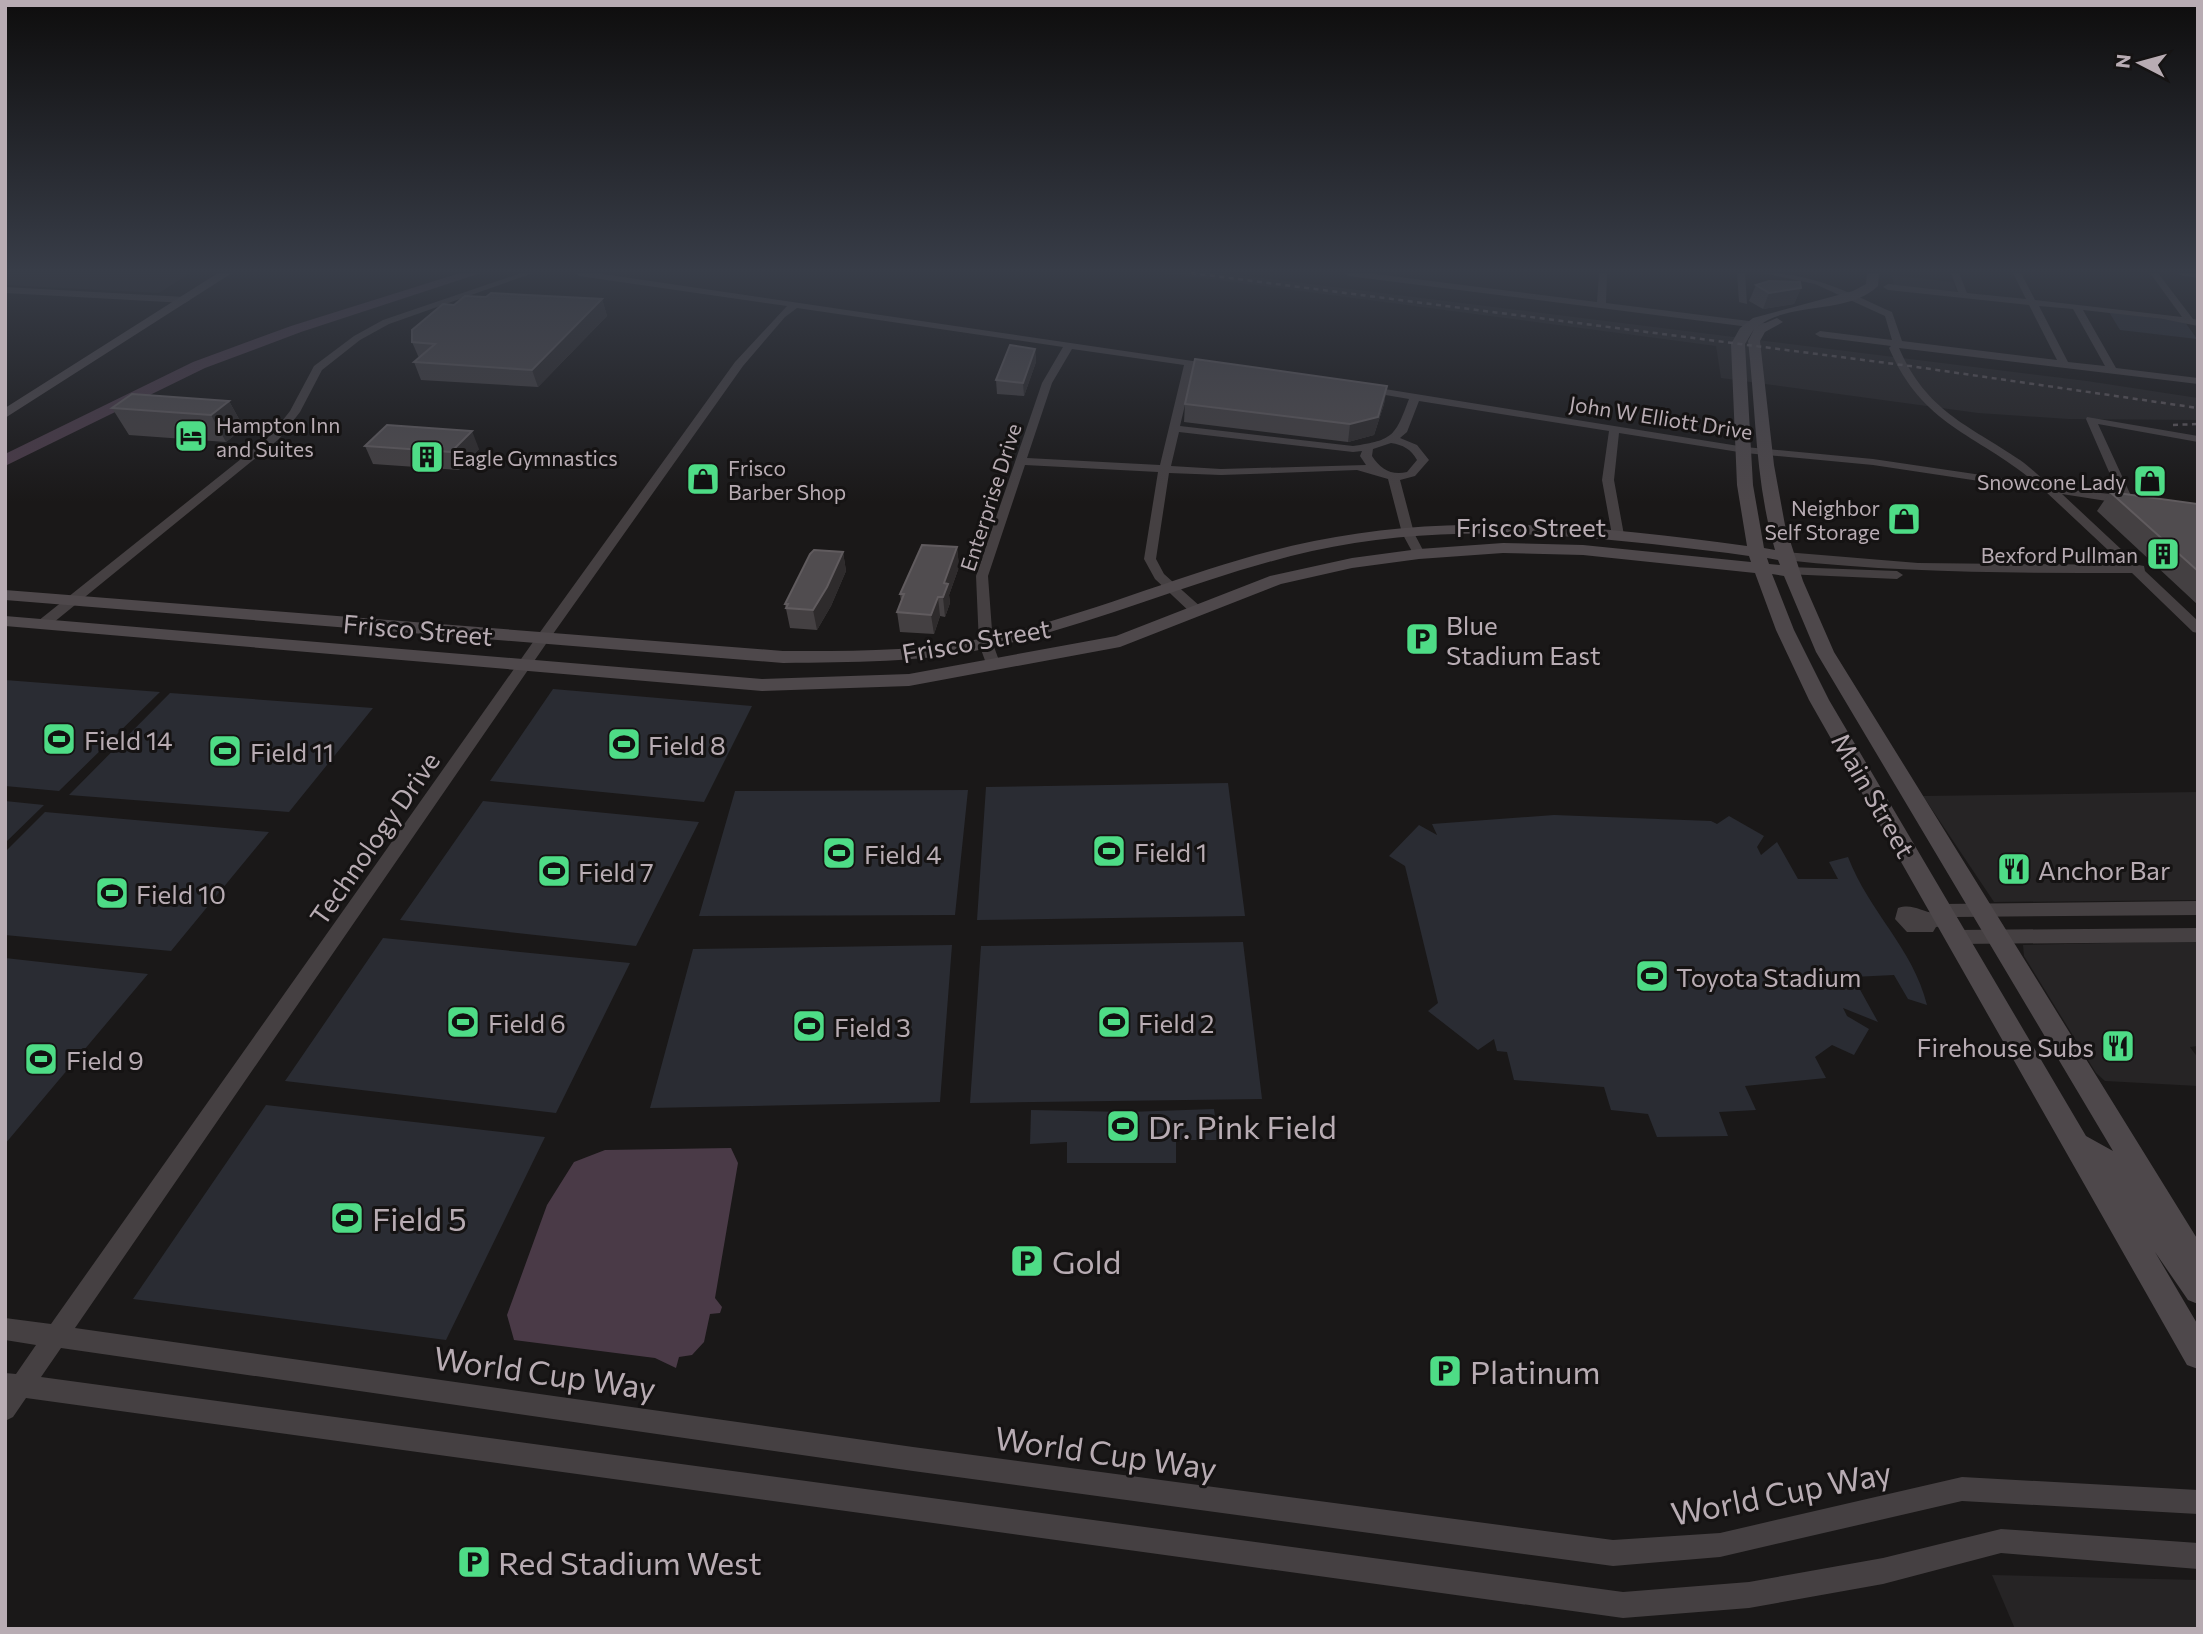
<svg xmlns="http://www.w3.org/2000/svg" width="2203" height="1634" font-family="Commissioner,sans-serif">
<rect width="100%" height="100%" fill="#1a1818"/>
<path fill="#262425" d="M 5,273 L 190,273 L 159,293 L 5,285 Z
M 1164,273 L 1221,273 L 2087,381 L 2198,398 L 2198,420 L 2068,419 L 1978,413 L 1721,378 L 1716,346 Z
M 1892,275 L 1953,282 L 1957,292 L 1894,285 Z
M 2198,792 L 2198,900 L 1994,902 L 1923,796 Z
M 2198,941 L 2198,1046 L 2190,1047 L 2198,1058 L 2198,1086 L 2105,1081 L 2096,1073 L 2024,956 L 2023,945 Z
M 1992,1575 L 2198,1580 L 2198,1629 L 2015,1629 Z"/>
<path fill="#2a2c33" d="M 2109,312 L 2185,322 L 2197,339 L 2120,330 Z
M 5,680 L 160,692 L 59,791 L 5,786 Z
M 553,689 L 752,706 L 704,802 L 490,781 Z
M 170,693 L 373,708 L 289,812 L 69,795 Z
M 1228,783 L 1245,916 L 977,920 L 986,787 Z
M 968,790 L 955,915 L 699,916 L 735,791 Z
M 5,801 L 44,805 L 5,843 Z
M 483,801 L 699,822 L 636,946 L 400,920 Z
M 45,812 L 269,832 L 171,951 L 5,935 L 5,852 Z
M 1554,815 L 1711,821 L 1717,824 L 1729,816 L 1764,836 L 1757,847 L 1761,855 L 1777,842 L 1798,879 L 1838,879 L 1829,862 L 1848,857 C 1869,912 1913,948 1927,1005 L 1908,999 L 1894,975 L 1853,977 L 1878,1022 L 1843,1008 L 1847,1016 L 1869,1029 L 1854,1055 L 1832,1045 L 1815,1057 L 1826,1078 L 1745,1086 L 1756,1110 L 1719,1112 L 1728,1136 L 1657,1137 L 1648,1114 L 1611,1110 L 1604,1087 L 1514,1080 L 1507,1052 L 1497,1051 L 1494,1039 L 1478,1050 L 1428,1011 L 1438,1003 L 1405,866 L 1389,856 L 1419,825 L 1437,835 L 1432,824 Z
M 383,938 L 630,963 L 556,1113 L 285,1081 Z
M 1243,942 L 1262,1099 L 970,1103 L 981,946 Z
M 952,945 L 940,1102 L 650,1108 L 693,949 Z
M 5,958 L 148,974 L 5,1144 Z
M 266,1105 L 545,1137 L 446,1340 L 133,1299 Z
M 1214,1109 L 1218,1140 L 1176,1140 L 1176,1163 L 1067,1163 L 1067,1142 L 1030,1144 L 1031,1110 L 1128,1112 Z"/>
<path fill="#4a3a47" d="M 731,1148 L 738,1163 L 715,1298 L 722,1307 L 720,1313 L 710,1314 L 704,1342 L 692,1355 L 679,1357 L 676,1368 L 655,1358 L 514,1340 L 507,1315 L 547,1205 L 574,1162 L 605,1150 Z"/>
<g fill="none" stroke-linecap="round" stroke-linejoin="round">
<path fill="#4a3a47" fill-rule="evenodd" d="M 460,273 L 481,273 L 301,332 L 205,368 L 5,466 L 5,454 L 193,362 L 291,326 Z"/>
<path fill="#454042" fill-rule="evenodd" d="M 521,273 L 533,273 L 389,324 L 360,340 L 322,370 L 300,412 L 279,439 L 48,627 L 38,627 L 38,621 L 271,435 L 290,411 L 314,366 L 354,336 L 383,320 Z
M 575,273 L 596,273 L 1220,365 L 1220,369 L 1216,370 L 1194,367 L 1180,426 L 1353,446 C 1394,440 1395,436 1409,399 L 1362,391 L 1361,389 L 1366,386 L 1745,447 L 1873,459 L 2036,483 C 1976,433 1923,427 1889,348 L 1891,346 L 1820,337 L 1815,334 L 1820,331 L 1892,340 L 1885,316 L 1815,284 L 1763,273 C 1810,272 1850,293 1892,312 L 1902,341 L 2057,360 L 2029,305 L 1888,290 L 1883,287 L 1888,284 L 1958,292 L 1951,273 L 1959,273 L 1967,293 L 2026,299 L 2013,273 L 2021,273 L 2035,300 L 2182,317 L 2150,273 L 2158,273 L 2193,319 L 2198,320 L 2198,326 L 2163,319 L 2083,310 L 2116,368 L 2198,378 L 2198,384 L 1899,348 C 1927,412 1967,424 2020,460 C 2031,467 2043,482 2055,486 C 2074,492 2099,492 2119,495 L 2086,419 L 2087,417 L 2198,436 L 2198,442 L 2098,424 L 2133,500 L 2126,504 L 2062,494 L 2138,565 L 2144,566 L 2145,571 L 2198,621 L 2198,633 L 2193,632 L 2132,573 C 2016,573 1900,573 1785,560 L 1779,556 L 1785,552 L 1918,563 L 2124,565 L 2045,491 L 1873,465 L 1745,453 L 1619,433 L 1614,480 L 1624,535 L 1618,539 L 1612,535 L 1602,480 L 1609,431 L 1419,401 L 1407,432 L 1400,438 L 1417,445 L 1429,460 L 1415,476 L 1400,480 L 1414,533 L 1425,554 L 1423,557 L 1415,557 L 1402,533 L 1388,479 L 1357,470 L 1221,475 L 1169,473 L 1156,559 L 1164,574 L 1202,608 L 1204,611 L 1197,615 L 1192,614 L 1155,579 L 1144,559 L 1158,472 L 1025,465 L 988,576 L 993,644 L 1001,666 L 994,670 L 987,666 L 979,644 L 976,576 L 1042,383 L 1063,347 L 797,308 L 785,317 L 743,366 L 548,641 L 75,1328 L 913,1447 L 1613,1540 L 1720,1533 L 1962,1477 L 2198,1490 L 2198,1514 L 1962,1501 L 1720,1557 L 1613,1566 L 913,1471 L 61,1348 L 41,1377 L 1623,1592 L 1749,1582 L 1883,1558 L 2001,1529 L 2198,1543 L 2198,1569 L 2001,1553 L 1883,1584 L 1749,1608 L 1623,1618 L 26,1398 L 13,1417 L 5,1421 L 5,1373 L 16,1374 L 36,1345 L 5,1340 L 5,1318 L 51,1324 L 538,635 L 735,362 L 787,306 L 579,276 ZM 2039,306 L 2073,309 L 2105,366 L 2068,362 ZM 1072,349 L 1184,365 L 1160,465 L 1027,458 L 1052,383 ZM 1179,432 L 1353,452 L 1362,451 L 1360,456 L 1366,465 L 1221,469 L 1171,466 ZM 1391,443 C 1403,445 1411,449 1417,460 L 1407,472 C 1392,476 1380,469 1372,456 L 1373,449 Z
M 1344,273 L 1368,273 L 1597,302 L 1599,273 L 1607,273 L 1606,303 L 1765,323 L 1770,326 L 1765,329 L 1348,276 Z
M 1737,273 L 1745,273 L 1747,304 L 1739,302 Z
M 2179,273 L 2198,273 L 2198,278 L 2180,275 Z
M 5,287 L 185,297 L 190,300 L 185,303 L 5,293 Z
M 1789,567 L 1897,571 L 1903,575 L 1897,579 L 1785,574 L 1783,571 Z
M 2198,901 L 2198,915 L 1954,917 L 1953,925 L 1936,927 L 1933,932 L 1907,932 L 1895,919 L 1898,908 C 1913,903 1921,912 1935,913 L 1936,906 L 1942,904 Z
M 2198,928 L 2198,942 L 1957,944 L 1951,942 L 1948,937 L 1951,932 L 1957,930 Z"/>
<path fill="#4e484b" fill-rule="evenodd" d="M 218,273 L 232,273 L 5,418 L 5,408 Z
M 1867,273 L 1879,273 L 1878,286 C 1847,315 1792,301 1758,326 L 1777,318 L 1783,322 L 1765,332 L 1760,341 L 1774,465 L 1785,525 L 1803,581 L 1834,652 L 2198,1240 L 2198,1304 L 2188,1300 L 2155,1252 L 2198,1325 L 2198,1369 L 2187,1365 L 1809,700 L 1776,630 L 1755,573 L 1583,555 L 1503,553 L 1419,559 L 1352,568 L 1281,584 L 1120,647 L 909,686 L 762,691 L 5,626 L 5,616 L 762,679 L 909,674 L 1116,636 L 1270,576 L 1352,558 L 1419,549 L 1503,543 L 1583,545 L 1751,562 L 1749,556 L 1728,553 C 1591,536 1449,520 1312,551 C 1202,576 1099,624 988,648 C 921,663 852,662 783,663 L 5,600 L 5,590 L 783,651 C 852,651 921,652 989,637 C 1100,613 1203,563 1314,541 C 1457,512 1604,526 1747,546 L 1737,485 L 1731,344 L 1740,328 L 1753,318 L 1853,291 L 1866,284 ZM 1754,329 L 1748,341 C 1756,410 1755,482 1775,550 L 1764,548 L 1753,485 L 1745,344 ZM 1767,558 L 1778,560 L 1780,565 L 1769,564 ZM 1772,574 L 1784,576 L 1816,652 L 2113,1151 L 2086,1136 L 1829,700 L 1794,630 Z"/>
<path stroke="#5f585c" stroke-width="2.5" stroke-dasharray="5 4.5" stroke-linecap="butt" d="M 1191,273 L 1910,366 L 2198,408
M 2173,425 L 2198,424"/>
</g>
<path fill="#444042" d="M 1756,285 L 1801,288 L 1794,304 L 1763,309 L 1749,301 Z
M 486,297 L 602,299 L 607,316 L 538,387 L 421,380 L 414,362 L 419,358 L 412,342 L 454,305 Z
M 1035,349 L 1036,362 L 1024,396 L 997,394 L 996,380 Z
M 1387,386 L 1384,404 L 1374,435 L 1348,442 L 1184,422 L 1185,404 Z
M 229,401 L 244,428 L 226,442 L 129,435 L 112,408 Z
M 365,446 L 479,449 L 459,470 L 373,464 Z
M 2110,492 L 2198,504 L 2198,605 L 2097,511 Z
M 957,547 L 959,567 L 949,595 L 950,603 L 945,617 L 940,616 L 934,634 L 900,632 L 897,612 L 901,601 L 900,594 Z
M 843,552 L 846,571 L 831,606 L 817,630 L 790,628 L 785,604 Z"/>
<path fill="#2e2b2c" d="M 1801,288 L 1794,304 L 1763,309 L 1769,293 Z
M 602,299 L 607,316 L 538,387 L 532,370 Z
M 1035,349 L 1036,362 L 1024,396 L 1023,383 Z
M 1387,386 L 1384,404 L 1374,435 L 1348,442 L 1350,424 Z
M 229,401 L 244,428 L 226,442 L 211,415 Z
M 472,431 L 479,449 L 459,470 L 451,452 Z
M 957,547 L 959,567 L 949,595 L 950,603 L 945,617 L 943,597 L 944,583 Z
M 843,552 L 846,571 L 831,606 L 817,630 L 813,610 Z
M 938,597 L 940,616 L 934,634 L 931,615 Z"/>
<path fill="#504c4f" stroke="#605b5e" stroke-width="2" d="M 1769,281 L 1800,282 L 1801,288 L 1769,293 L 1756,285 Z
M 491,293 L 602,299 L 532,370 L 414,362 L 435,344 L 412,342 L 412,330 L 443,304 L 454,305 L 465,296 L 486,297 Z
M 1010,345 L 1035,349 L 1023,383 L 996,380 Z
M 1195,359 L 1387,386 L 1378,417 L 1350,424 L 1185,404 Z
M 132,394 L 229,401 L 211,415 L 112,408 Z
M 387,425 L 472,431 L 451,452 L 365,446 Z
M 2110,492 L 2198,504 L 2198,571 Z
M 922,545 L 957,547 L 944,583 L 948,584 L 943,597 L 938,597 L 931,615 L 897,612 L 904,594 L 900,594 Z
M 814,550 L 843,552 L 827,587 L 813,610 L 786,608 L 788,604 L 785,604 L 810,554 Z"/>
<linearGradient id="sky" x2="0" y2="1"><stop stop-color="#0e0d0d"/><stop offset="0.54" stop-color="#383d48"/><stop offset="1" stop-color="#383d48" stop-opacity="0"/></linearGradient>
<rect width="2203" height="502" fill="url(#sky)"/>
<defs>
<symbol id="hotel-square" viewBox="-11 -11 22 22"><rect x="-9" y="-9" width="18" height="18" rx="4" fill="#4edc86" stroke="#151313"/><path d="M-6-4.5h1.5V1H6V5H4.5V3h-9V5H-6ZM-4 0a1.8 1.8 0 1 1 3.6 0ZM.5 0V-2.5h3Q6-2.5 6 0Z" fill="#111"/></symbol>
<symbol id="building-square" viewBox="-11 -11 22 22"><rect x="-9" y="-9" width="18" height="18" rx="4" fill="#4edc86" stroke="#151313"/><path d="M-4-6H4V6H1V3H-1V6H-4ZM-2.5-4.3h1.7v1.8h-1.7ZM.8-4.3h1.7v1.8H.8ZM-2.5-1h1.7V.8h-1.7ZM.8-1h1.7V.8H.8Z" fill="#111"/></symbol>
<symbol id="shop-square" viewBox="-11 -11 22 22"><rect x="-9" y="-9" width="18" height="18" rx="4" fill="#4edc86" stroke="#151313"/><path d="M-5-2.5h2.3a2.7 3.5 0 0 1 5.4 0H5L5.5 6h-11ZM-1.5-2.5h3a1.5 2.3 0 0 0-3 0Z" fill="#111"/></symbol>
<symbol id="parking-square" viewBox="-11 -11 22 22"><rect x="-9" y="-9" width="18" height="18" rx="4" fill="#4edc86" stroke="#151313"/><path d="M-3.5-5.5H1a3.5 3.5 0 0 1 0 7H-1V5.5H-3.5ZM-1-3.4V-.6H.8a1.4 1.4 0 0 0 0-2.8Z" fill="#111"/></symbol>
<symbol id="stadium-square" viewBox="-11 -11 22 22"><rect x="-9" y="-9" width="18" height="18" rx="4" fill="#4edc86" stroke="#151313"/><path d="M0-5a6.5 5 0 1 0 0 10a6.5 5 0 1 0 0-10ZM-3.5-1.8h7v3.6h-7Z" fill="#111"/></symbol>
<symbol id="restaurant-square" viewBox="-11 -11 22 22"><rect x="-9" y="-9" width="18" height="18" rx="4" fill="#4edc86" stroke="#151313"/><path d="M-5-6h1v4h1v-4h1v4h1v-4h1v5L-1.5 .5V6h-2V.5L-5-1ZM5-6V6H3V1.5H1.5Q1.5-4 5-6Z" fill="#111"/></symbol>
</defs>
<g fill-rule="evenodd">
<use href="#hotel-square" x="172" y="417" width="38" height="38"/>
<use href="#building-square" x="408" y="438" width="38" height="38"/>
<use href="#shop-square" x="684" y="460" width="38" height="38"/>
<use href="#shop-square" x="2131" y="462" width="38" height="38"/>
<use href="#shop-square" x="1885" y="500" width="38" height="38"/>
<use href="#building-square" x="2144" y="535" width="38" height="38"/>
<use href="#parking-square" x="1403" y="620" width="38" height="38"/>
<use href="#stadium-square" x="40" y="720" width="38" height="38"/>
<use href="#stadium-square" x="605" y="725" width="38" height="38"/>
<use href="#stadium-square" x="206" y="732" width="38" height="38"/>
<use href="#stadium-square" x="1090" y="832" width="38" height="38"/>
<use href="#stadium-square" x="820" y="834" width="38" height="38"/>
<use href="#restaurant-square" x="1995" y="850" width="38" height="38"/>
<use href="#stadium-square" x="535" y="852" width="38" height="38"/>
<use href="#stadium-square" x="93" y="874" width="38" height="38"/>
<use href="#stadium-square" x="1633" y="957" width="38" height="38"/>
<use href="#stadium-square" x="444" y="1003" width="38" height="38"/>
<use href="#stadium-square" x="1095" y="1003" width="38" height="38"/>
<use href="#stadium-square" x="790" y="1007" width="38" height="38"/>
<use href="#restaurant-square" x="2099" y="1027" width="38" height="38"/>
<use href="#stadium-square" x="22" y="1040" width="38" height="38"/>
<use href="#stadium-square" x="1104" y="1107" width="38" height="38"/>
<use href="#stadium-square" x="328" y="1199" width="38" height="38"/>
<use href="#parking-square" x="1008" y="1242" width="38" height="38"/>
<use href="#parking-square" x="1426" y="1352" width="38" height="38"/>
<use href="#parking-square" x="455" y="1543" width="38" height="38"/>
</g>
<g text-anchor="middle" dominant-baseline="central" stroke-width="6" stroke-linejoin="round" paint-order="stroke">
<g font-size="21" fill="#b8acb3" stroke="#151313">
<text transform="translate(1661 417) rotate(9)">John W Elliott Drive</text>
<text transform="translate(990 497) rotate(-72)">Enterprise Drive</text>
</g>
<g font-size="21" fill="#b8acb3" stroke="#151313" text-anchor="start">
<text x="216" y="424">Hampton Inn<tspan x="216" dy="24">and Suites</tspan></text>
<text x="452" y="457">Eagle Gymnastics</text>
<text x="728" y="467">Frisco<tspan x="728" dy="24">Barber Shop</tspan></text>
<text x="2126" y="481" text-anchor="end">Snowcone Lady</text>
<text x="1880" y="507" text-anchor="end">Neighbor<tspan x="1880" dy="24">Self Storage</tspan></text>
<text x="2138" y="554" text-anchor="end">Bexford Pullman</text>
</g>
<g font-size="26" fill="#b8acb3" stroke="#151313">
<text x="1531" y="526">Frisco Street</text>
<text transform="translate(418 629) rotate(5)">Frisco Street</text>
<text transform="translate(976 640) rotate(-10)">Frisco Street</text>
<text transform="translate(1874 795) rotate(60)">Main Street</text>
<text transform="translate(374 838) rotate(-55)">Technology Drive</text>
</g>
<g font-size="26" fill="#b8acb3" stroke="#151313" text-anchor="start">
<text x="1446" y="624">Blue<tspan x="1446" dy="30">Stadium East</tspan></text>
<text x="84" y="739">Field 14</text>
<text x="648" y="744">Field 8</text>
<text x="250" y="751">Field 11</text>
<text x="1134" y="851">Field 1</text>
<text x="864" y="853">Field 4</text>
<text x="2038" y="869">Anchor Bar</text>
<text x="578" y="871">Field 7</text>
<text x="136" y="893">Field 10</text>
<text x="1676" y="976">Toyota Stadium</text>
<text x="488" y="1022">Field 6</text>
<text x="1138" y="1022">Field 2</text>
<text x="834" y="1026">Field 3</text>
<text x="2094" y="1046" text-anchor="end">Firehouse Subs</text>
<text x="66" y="1059">Field 9</text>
</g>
<g font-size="32" fill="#b8acb3" stroke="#151313" text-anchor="start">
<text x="1148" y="1126">Dr. Pink Field</text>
<text x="372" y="1218">Field 5</text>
<text x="1052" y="1261">Gold</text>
<text x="1470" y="1371">Platinum</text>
<text x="498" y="1562">Red Stadium West</text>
</g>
<g font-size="32" fill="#b8acb3" stroke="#151313">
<text transform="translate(545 1372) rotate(8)">World Cup Way</text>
<text transform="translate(1106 1452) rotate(8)">World Cup Way</text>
<text transform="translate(1781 1492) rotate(-11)">World Cup Way</text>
</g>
</g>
<rect width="2203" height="1634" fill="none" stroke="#b8acb3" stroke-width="14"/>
<g transform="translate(2140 63) rotate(276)" stroke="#151313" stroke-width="5" paint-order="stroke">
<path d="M0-5L12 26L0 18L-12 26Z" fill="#b8acb3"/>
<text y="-10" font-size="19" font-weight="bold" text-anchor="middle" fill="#b8acb3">N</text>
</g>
</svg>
